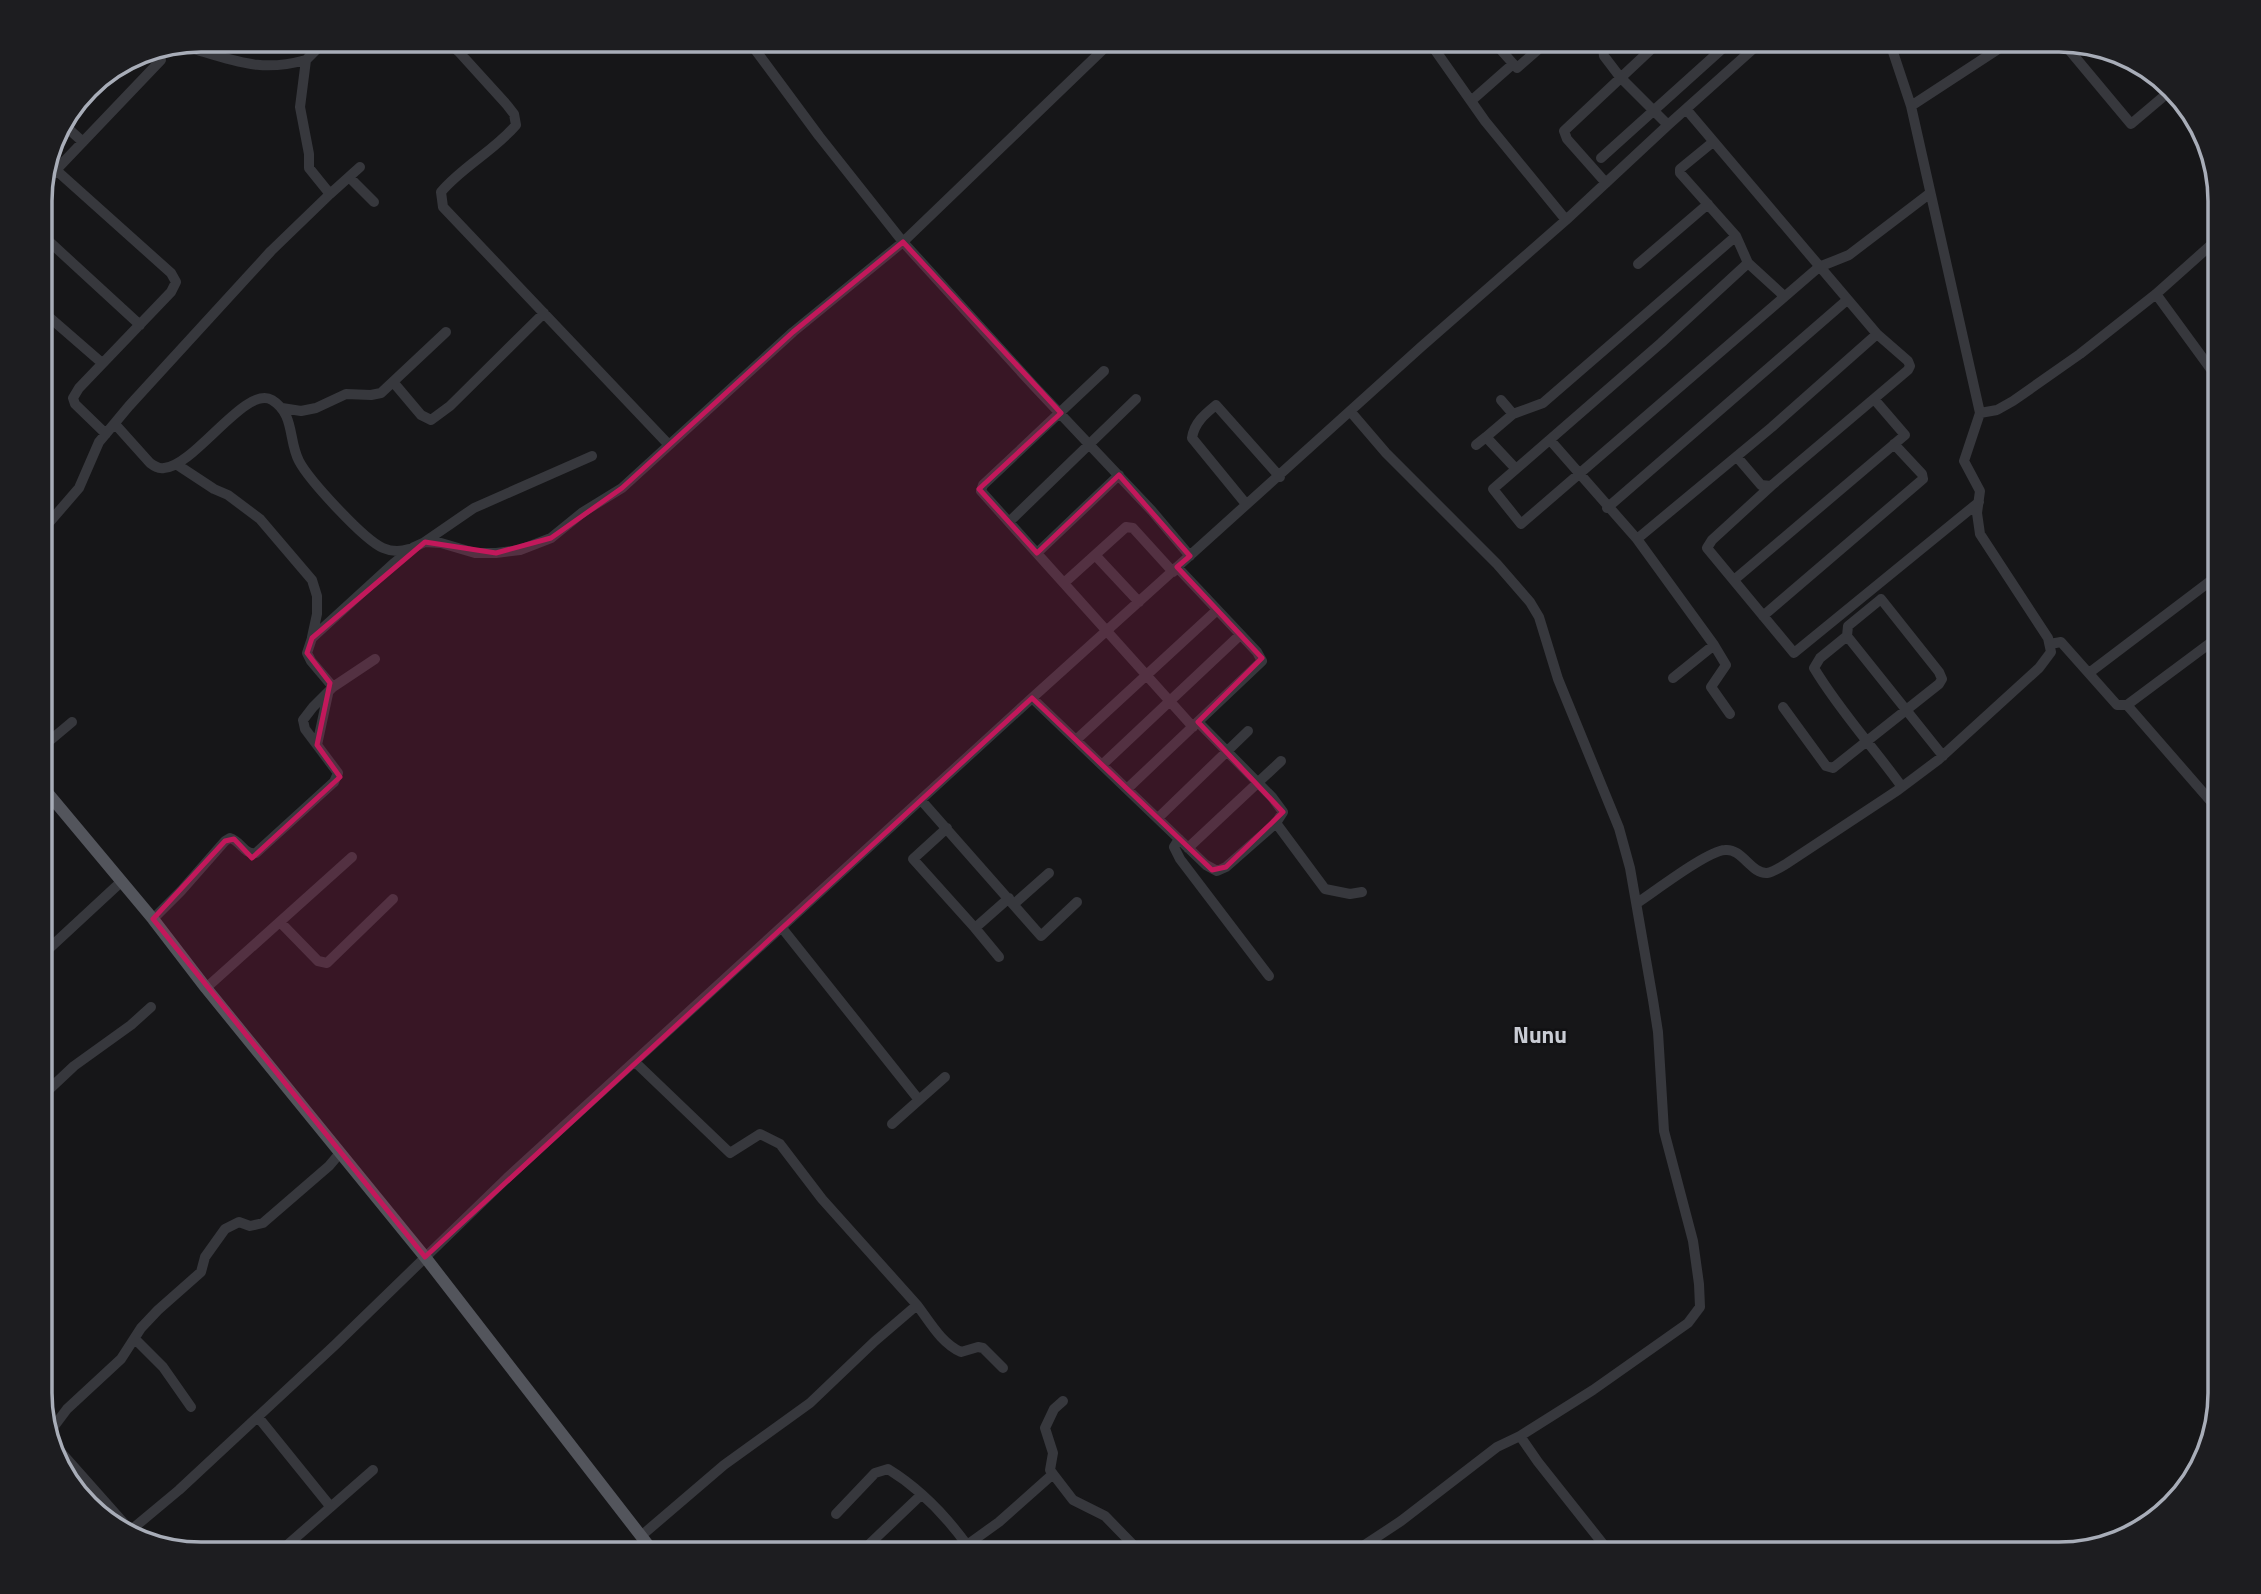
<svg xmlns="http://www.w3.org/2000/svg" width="2261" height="1594" font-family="'Titillium Web',sans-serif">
<rect width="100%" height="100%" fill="#161618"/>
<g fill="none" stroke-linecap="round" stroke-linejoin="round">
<path stroke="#37383d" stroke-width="10" d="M 445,40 L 459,52 L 463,52 L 477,40
M 1113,40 L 903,242 L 1034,386 L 1152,511 L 1190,556
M 1428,40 L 1485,121 L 1566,220
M 1492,40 L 1517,68 L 1549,40
M 1602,40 L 1604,56 L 1620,77 L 1668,125
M 2068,43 L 2065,45 L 2131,124 L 2170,91 L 2153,72
M 197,50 C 240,62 261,72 306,60
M 459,52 L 507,105 L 514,114 L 516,125 C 494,151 463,166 441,192 L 443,207 L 669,445
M 1471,101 L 1513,64
M 1911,106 L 2012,40
M 62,123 L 83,142
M 1713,142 L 1680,169 L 1680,173 L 1736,236 L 1748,263 L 1784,296
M 1601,158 L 1732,40
M 349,177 L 374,202
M 1606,183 L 1567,139 L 1564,131 L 1661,40
M 42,185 L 56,170
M 330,194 L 360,167
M 41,234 L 140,325
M 1748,263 L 1661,343 L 1493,489 L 1521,524 L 1819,267 L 1849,255 L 1929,194
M 1638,264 L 1708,204
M 2156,294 L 2221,383
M 41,310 L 102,363
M 1104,371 L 983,485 L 981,491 L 1193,727
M 394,383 L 421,415 L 431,420 L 450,406 L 544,313
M 1501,400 L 1513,414
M 282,408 L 301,411 L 316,408 L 346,394 L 371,395 L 381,393 L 446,332
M 1350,411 L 1386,453 L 1497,564 L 1530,602 L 1539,617 L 1558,679 L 1619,828 L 1630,868 L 1653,1000 L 1658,1032 L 1664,1131 L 1693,1241 L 1699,1284 L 1700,1307 L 1688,1323 L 1593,1390 L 1520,1436 L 1497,1447 L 1401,1521 L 1351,1554
M 1980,413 L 1997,410 L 2013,401 L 2080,354 L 2156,294 L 2221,236
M 115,424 L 150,463 C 154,466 158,469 164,468 C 195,466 246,384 272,400 C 295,414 288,440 299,461 C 309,480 364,540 383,548 C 392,552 400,552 409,549
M 106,434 L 75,404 L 73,398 L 79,388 L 171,292 L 176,282 L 171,273 L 56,170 L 161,60
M 1550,440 L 1637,539 L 1714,645 L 1726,665 L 1711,687 L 1730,714
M 1476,445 L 1486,437
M 1737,457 L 1761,485 L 1771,486 L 1908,370 L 1910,366 L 1908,361 L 1877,334
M 176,464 L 214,489 L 228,495 L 260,519 L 312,580 L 317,596 L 317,614 L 312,637
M 1516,469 L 1486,437 L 1513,414 L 1543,403 L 1736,236
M 1771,486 L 1712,540 L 1707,548 L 1794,653 L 1979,502
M 1246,504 L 1192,438 C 1194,423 1205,414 1216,405 L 1280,477
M 1607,508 L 1847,300
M 1009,522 L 1136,399
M 41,532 L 79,488 L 99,442 L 129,406 L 271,251 L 330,194 L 309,168 L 309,154 L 300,107 L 306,60 L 326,40
M 1637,539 L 1772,427 L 1877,334 L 1686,109
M 423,543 L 474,508 L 592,456
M 1037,553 L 1119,475
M 1096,556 L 1139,602
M 1734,580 L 1905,435 L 1874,399
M 1064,583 L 1126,527 L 1133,528 L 1173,572
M 1763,616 L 1923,479 L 1922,474 L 1894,444
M 1847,636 L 1943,756
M 2050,644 L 2061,642 L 2117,705 L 2127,705 L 2221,635
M 2089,673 L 2221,573
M 1673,678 L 1714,645
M 333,687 L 375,659
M 1032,698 L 1206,865 L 1217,871 L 1226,867 L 1276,823 L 1283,812 L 1272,797 L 1198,722
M 2127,705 L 2221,813
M 1783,707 L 1826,766 L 1833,768 L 1939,684 L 1942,679 L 1939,672 L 1881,599 L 1848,626 L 1847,636 L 1820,658 L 1814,668 C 1839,710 1874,748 1902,787
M 1076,740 L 1216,611
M 317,745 L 328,694
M 41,748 L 72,722
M 1102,765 L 1240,635
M 1127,789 L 1262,661 L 1257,652 L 1177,567
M 921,800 L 1041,936 L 1077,902
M 1158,818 L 1248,731
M 1276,823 L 1325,889 L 1350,894 L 1362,892
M 947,828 L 913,859 L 975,928 L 1009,898
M 1179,839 L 1174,847 L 1180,859 L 1269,976
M 1188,848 L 1281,761
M 1637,903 C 1654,892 1707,851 1725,850 C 1742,848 1751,874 1767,873 C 1773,872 1781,867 1786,864 L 1898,790 L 1938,760 L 2039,668 L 2051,652 L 2048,638 L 1980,534 L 1977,513 L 1980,491 L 1964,461 L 1980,413 L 1911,106 L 1889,40
M 1014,904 L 1049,873
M 153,919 L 181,891 L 225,841 L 230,838 C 241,841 244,855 256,853 L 334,782 L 338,773 L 305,729 L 303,720 L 313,707 L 333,687 L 311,661 L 307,653 L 312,638 L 393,564 L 414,547 L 425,542 L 441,543 L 475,553 L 496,553 L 520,550 L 551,538 L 583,512 L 622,488 L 793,332 L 903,242 L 819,136 L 748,40
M 280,922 L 318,961 L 327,963 L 393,899
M 782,928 L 919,1100 L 892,1124
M 975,928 L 999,957
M 41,956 L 122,881
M 206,988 L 352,857
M 635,1062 L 730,1153 L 760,1134 L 780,1144 L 822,1199 L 917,1305 L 875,1341 L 810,1403 L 724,1465 L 641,1536
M 41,1097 L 74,1066 L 131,1025 L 151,1007
M 919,1100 L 945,1077
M 917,1305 C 930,1322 941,1343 961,1352 L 978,1347 L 983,1348 L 1003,1368
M 135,1339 L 163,1367 L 191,1407
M 258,1417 L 330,1506
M 49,1433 L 67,1409 L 121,1359 L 141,1328 L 158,1310 L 201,1272 L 205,1257 L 225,1229 L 239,1222 L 250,1226 L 263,1223 L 329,1166 L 340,1153
M 1520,1436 L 1538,1462 L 1611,1554
M 51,1441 L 130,1530
M 1053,1474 L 1050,1470 L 1053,1453 L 1045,1428 L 1054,1409 L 1063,1401
M 836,1514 L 875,1473 L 888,1469 C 919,1488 946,1516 967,1545
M 131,1530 L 179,1490 L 335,1345 L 507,1178 L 1032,698 L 1421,347 L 1566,220 L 1668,125 L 1763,40
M 277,1554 L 373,1470
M 859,1554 L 921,1495
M 962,1554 L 967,1545 L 999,1522 L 1053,1474 L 1073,1500 L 1105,1516 L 1142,1554"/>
<path stroke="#53555c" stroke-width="12" d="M 41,785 L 153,919 L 206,988 L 425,1257 L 655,1554"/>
</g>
<path fill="#c2185b" fill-opacity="0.2" stroke="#c2185b" stroke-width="5" stroke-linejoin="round" d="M 903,242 L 1061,413 L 979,489 L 1037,553 L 1119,475 L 1190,556 L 1177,567 L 1262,658 L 1198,722 L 1283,812 L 1226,867 L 1212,870 L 1032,698 L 425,1257 L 153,919 L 225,841 L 234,839 L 252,858 L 340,777 L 317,745 L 330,683 L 307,653 L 312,638 L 425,542 L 496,553 L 551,538 L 622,488 L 793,332 Z"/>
<g text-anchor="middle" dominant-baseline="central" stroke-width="5" stroke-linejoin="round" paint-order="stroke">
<g font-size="23" font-weight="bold" fill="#c9ccd4" stroke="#111113">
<text x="1540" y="1034">Nunu</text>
</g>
</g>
<path d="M0 0H2261V1594H0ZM201 52H2059A149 149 0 0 1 2208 201V1393A149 149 0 0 1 2059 1542H201A149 149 0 0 1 52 1393V201A149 149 0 0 1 201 52Z" fill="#1d1d20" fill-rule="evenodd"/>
<path fill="none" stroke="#a8adb8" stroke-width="3.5" d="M201 52H2059A149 149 0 0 1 2208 201V1393A149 149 0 0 1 2059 1542H201A149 149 0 0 1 52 1393V201A149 149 0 0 1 201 52Z"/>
</svg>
